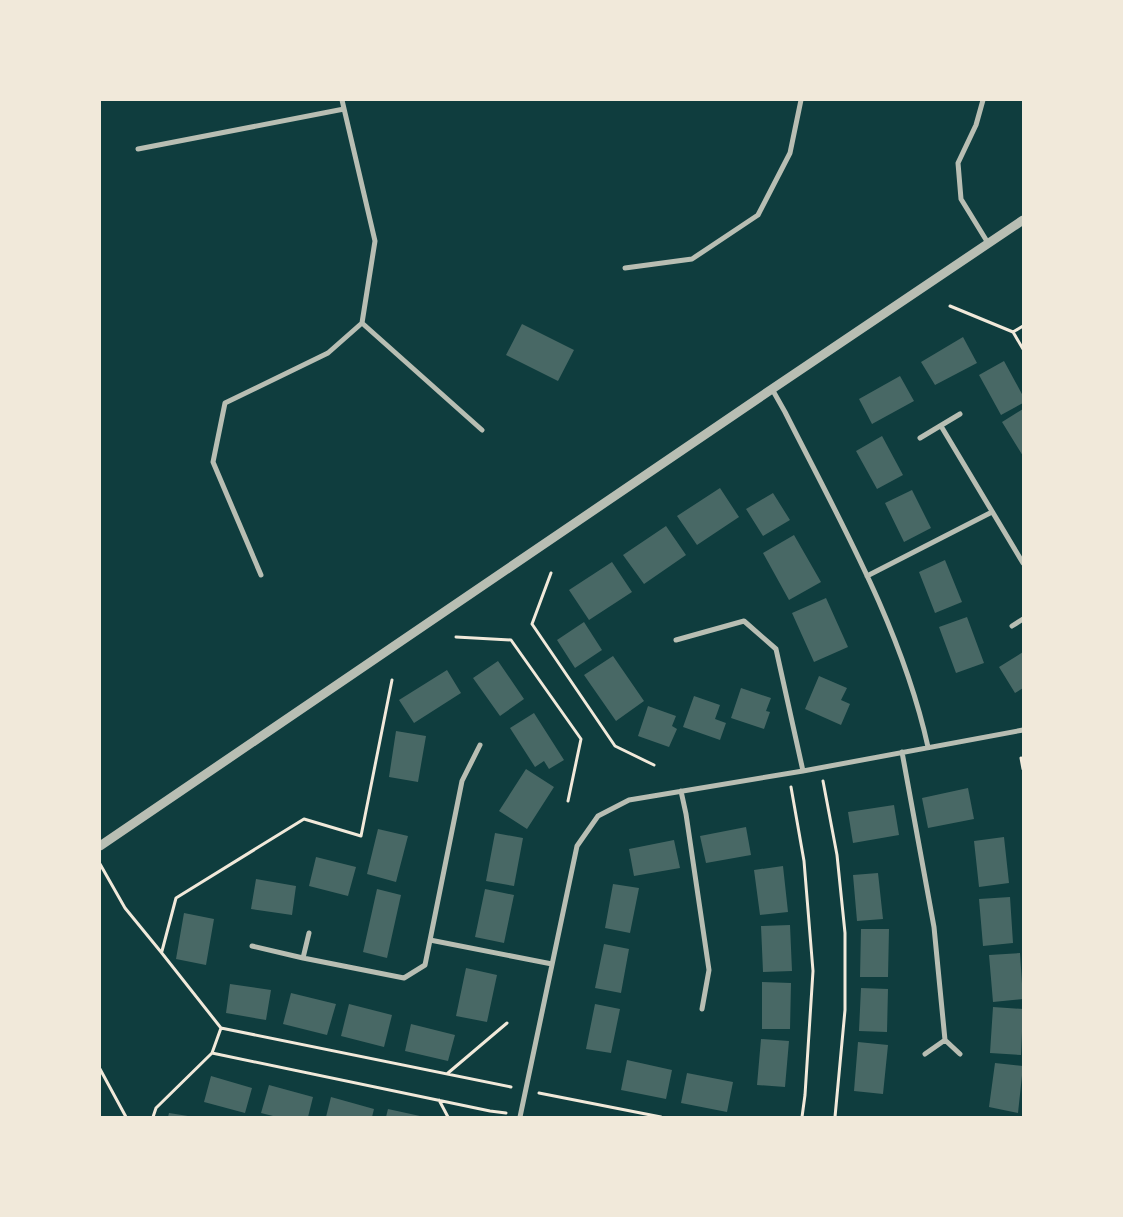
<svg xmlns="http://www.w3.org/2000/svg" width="1123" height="1217" font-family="Georgia,serif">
<rect width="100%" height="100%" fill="#0f3d3e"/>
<path fill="#486865" d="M 522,324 L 574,350 L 558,381 L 506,355 Z
M 963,337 L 977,363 L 935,385 L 921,362 Z
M 1004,361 L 1023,396 L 1023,403 L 1001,415 L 979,375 Z
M 900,376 L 914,401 L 872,424 L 859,399 Z
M 1023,409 L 1023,456 L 1002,422 Z
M 882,436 L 903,475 L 877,489 L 856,451 Z
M 720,488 L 739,517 L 697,545 L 677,516 Z
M 912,490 L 931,528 L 904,542 L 885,503 Z
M 773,493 L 790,520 L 763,536 L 746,509 Z
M 666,526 L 686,555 L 644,584 L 623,555 Z
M 794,535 L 821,582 L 789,600 L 763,553 Z
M 945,560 L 962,602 L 935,613 L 919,572 Z
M 612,562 L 632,592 L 589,620 L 569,590 Z
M 826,598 L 848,647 L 814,662 L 792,613 Z
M 967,617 L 984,663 L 956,673 L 939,627 Z
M 584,622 L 602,650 L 575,668 L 557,640 Z
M 1023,652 L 1023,688 L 1015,693 L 999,667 Z
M 613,656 L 644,701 L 616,721 L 584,675 Z
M 498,661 L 524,699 L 500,716 L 473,678 Z
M 447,670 L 461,693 L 414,723 L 399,700 Z
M 819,676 L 847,688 L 841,700 L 850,704 L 841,725 L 805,709 Z
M 741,688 L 771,698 L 766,711 L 770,712 L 764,729 L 731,718 Z
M 694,696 L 720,705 L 715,719 L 726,723 L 720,740 L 683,727 Z
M 648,706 L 676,716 L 672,726 L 677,729 L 669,747 L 638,736 Z
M 534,713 L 564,760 L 549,769 L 544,761 L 535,767 L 510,728 Z
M 396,731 L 426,736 L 418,782 L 389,777 Z
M 526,769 L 554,787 L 527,829 L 499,811 Z
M 968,788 L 974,819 L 928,828 L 922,798 Z
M 894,805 L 899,835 L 853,843 L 848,812 Z
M 746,827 L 751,855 L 706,863 L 700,836 Z
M 378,829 L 408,836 L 396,882 L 367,874 Z
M 495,833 L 523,838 L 514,886 L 486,881 Z
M 1004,837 L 1009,883 L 979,887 L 974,841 Z
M 674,840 L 680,868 L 634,876 L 629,849 Z
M 316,857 L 356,867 L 348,896 L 309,886 Z
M 783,866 L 788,912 L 760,915 L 754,870 Z
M 878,873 L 883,919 L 857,921 L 853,875 Z
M 256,879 L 296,886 L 292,915 L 251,909 Z
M 613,884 L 639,888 L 630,933 L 605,928 Z
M 377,889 L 401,895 L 387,958 L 363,952 Z
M 485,889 L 514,895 L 504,943 L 475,937 Z
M 1010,897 L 1013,943 L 983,946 L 979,899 Z
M 184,913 L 214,919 L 206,965 L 176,959 Z
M 790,925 L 792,971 L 763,972 L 761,926 Z
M 861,929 L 889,929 L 888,977 L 860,977 Z
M 604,944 L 629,949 L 621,993 L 595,988 Z
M 1020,953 L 1023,999 L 993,1002 L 989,955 Z
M 466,968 L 497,975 L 487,1022 L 456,1016 Z
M 762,982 L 791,983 L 790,1029 L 762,1029 Z
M 230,984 L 271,990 L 266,1020 L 226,1013 Z
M 861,988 L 888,989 L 887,1032 L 859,1031 Z
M 291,993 L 336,1004 L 327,1035 L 283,1024 Z
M 349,1004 L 392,1015 L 384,1047 L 341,1036 Z
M 595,1004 L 620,1009 L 611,1053 L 586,1049 Z
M 993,1007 L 1023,1009 L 1021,1055 L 990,1053 Z
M 411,1024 L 455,1035 L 448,1061 L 405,1051 Z
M 761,1039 L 789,1041 L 785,1087 L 757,1085 Z
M 858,1042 L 888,1045 L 883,1094 L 854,1091 Z
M 627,1060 L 672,1070 L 666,1099 L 621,1090 Z
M 995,1063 L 1023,1066 L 1018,1113 L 989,1107 Z
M 687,1073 L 733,1082 L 727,1112 L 681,1103 Z
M 211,1076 L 252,1088 L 245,1113 L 204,1102 Z
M 269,1085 L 313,1097 L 308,1117 L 277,1117 L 261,1113 Z
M 331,1097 L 374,1109 L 372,1117 L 326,1117 Z
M 388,1109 L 420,1116 L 419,1117 L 386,1117 Z
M 169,1113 L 188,1116 L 188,1117 L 168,1117 Z"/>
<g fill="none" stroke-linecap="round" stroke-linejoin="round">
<path stroke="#f1e9da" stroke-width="3" d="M 950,306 L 1013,332 L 1023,349
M 1013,332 L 1023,326
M 551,573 L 532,624 L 615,746 L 654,765
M 456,637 L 511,640 L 581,739 L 568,801
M 1021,758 L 1023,769
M 823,781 L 837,855 L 845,933 L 845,1010 L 835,1117
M 791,787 L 804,861 L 813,971 L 805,1095 L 802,1117
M 100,864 L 125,908 L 161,952 L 221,1028 L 511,1087
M 162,951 L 176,898 L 304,819 L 361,836 L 392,680
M 212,1053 L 490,1111 L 506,1113
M 100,1069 L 126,1117
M 448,1073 L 507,1023
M 539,1093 L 661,1117
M 439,1100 L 448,1117
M 153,1117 L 156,1108 L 212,1053 L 221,1028"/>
<path stroke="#b8beb3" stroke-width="5" d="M 983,100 L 976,125 L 958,163 L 961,199 L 988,243
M 138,149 L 344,109
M 625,268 L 692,259 L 758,215 L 790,153 L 801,100
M 362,323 L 482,430
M 772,389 L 785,412 C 839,519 902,629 928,747
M 941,426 L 1023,563
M 920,438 L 960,414
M 261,575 L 213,462 L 225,403 L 328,353 L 362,323 L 375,241 L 342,100
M 867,576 L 992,512
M 1012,626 L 1023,619
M 676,640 L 744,621 L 776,649 L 803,771
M 902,752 L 934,927 L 945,1040
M 681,791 L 686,814 L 709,970 L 702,1009
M 430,940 L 552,964
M 252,946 L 303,958 L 404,978 L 425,965 L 462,781 L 480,745
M 303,958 L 309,933
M 925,1054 L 945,1040 L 960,1054
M 520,1117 L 577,846 L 598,816 L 629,800 L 803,771 L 1023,730"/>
<path stroke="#b8beb3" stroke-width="9" d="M 100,846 L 772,389 L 1023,220"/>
</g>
<rect width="1123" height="1217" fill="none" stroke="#f1e9da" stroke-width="202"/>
</svg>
